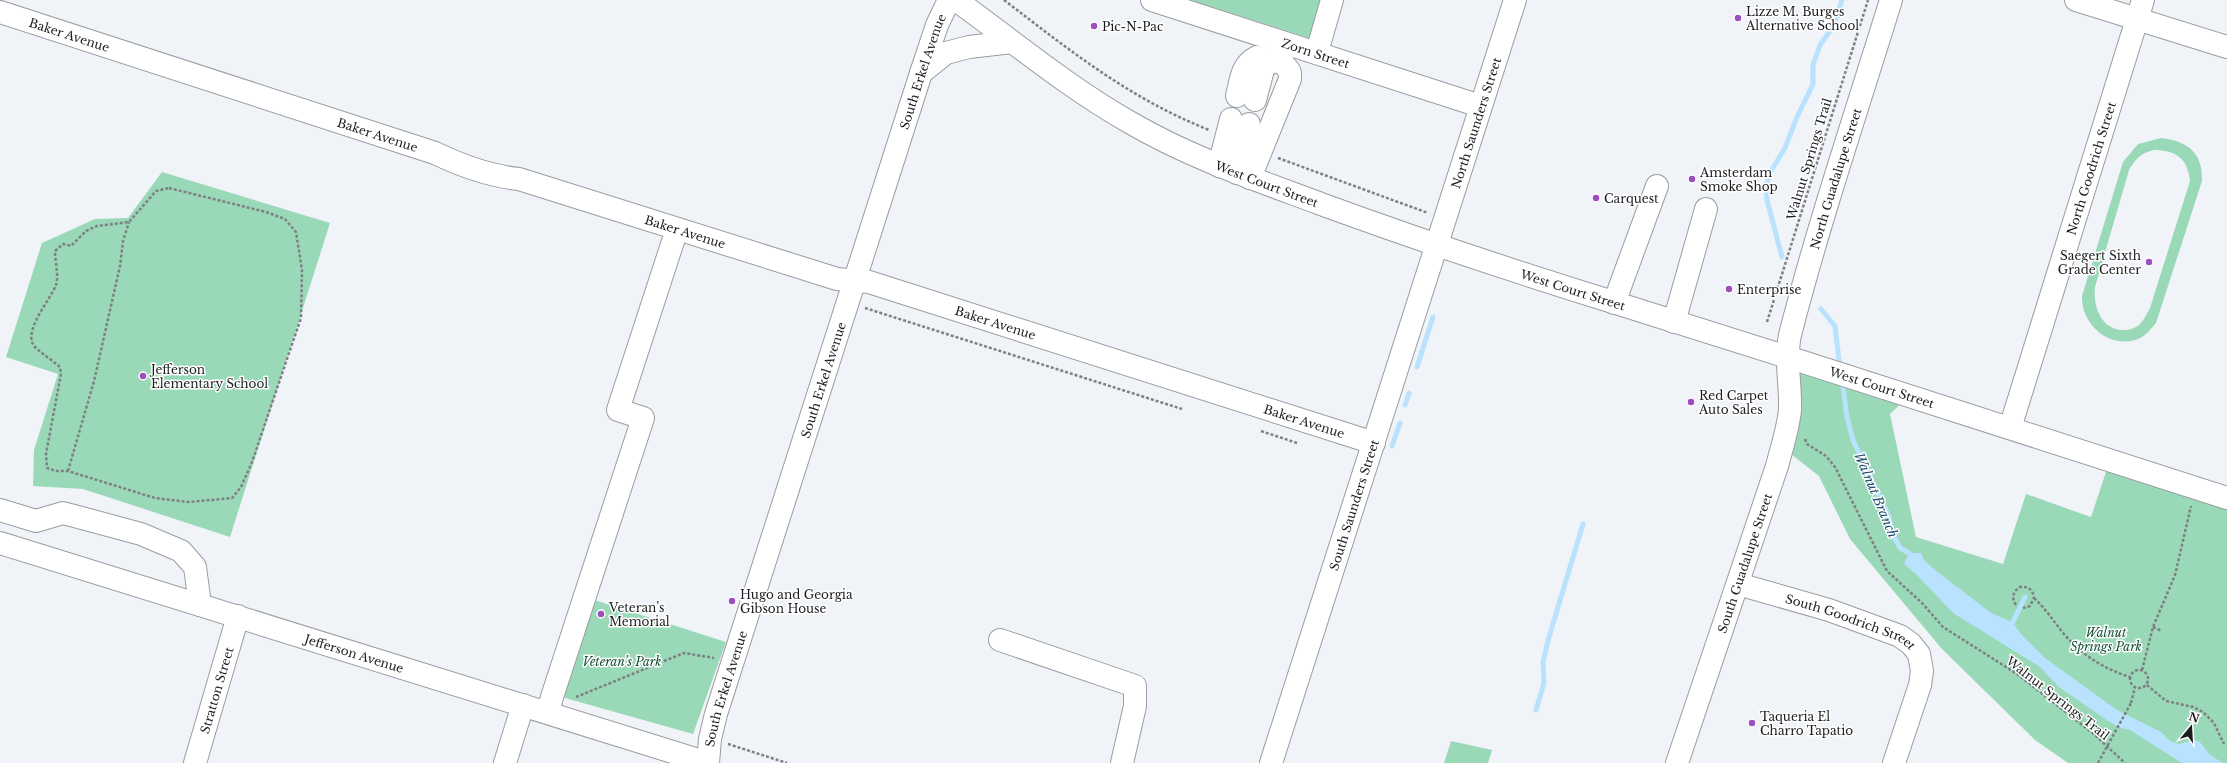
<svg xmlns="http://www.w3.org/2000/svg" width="2227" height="763" font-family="'Libre Baskerville',serif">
<rect width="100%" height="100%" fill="#f0f3f8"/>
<path fill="#9ad9b8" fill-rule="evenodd" d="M 1190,0 L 1326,0 L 1315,40 Z
M 2161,138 C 2188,141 2203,153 2202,181 L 2156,323 C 2150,330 2144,338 2135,340 C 2107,348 2081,323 2082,296 L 2123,162 L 2138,144 ZM 2154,150 C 2176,150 2188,159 2190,181 L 2150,308 C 2147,313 2144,320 2140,324 C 2136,328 2129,330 2123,330 C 2100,329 2093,305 2095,287 L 2129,170 C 2136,158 2141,153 2154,150 Z
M 162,172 L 330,223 L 230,537 L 83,489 L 33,486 L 34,450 L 58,374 L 6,357 L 42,243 L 95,219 L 128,218 Z
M 1788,359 L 1909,396 L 1890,414 L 1916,537 L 2003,564 L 2026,494 L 2091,517 L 2110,460 L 2227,498 L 2227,763 L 2068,763 L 2035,740 L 1942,649 L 1850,539 L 1819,476 L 1782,447 Z
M 588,598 L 726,642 L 693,734 L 558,696 Z
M 1451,741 L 1492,750 L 1488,763 L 1444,763 Z"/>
<path fill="#b8e2fd" d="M 1909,553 L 1921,553 L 1924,560 L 1935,570 L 1991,613 L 2012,622 L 2022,635 L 2045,658 L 2117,710 L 2161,732 L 2170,741 L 2179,744 L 2195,740 L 2200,742 L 2210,755 L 2223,763 L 2182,763 L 2130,730 L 2121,728 L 2108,721 L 2059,687 L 2040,667 L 1953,613 L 1917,575 L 1904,564 Z"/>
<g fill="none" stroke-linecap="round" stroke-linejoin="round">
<path stroke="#b8e2fd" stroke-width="5" d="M 1782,257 L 1767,200 L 1766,185 L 1771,171 L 1785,148 L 1797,117 L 1813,84 L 1813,65 L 1820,45 L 1834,25 L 1842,0
M 1821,309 L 1835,326 L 1840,369
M 1417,367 L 1433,317
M 1842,380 L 1847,417 L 1853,440 L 1889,517 L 1892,533 L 1900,548 L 1909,553 L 1913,558
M 1405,405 L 1409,393
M 1392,446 L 1400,423
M 2010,628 L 2025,597
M 1536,710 L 1544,683 L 1543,662 L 1549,637 L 1583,524"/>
<defs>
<g id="minor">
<path id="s1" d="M 1152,0 L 1480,106"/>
<path d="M 2076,0 L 2227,47"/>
<path id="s2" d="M 0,12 L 435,153 C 462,166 489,176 519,179 L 837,279 L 869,282 L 1374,443"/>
<path d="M 1317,52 L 1332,0"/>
<path d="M 1237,96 C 1241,80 1241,65 1257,57 L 1283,63 L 1290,72 L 1290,79 L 1250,178"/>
<path d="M 1255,100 L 1264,66 L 1275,61"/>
<path d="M 1219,166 L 1231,119"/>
<path d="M 1237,173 L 1249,124"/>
<path d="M 1614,303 L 1657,186"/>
<path d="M 1674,322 L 1706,209"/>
<path id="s3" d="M 2010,428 L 2143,0"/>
<path d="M 0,510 L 36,521 L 63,513 L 141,534 L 181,551 L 195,567 L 200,605"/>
<path id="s4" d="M 0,543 L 708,763 L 710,739 L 716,714 L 921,73 L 937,25 L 949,0"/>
<path id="s5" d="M 1738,584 L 1829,610 L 1900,636 L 1911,644 L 1919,654 L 1922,671 L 1920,685 L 1894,763"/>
<path d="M 1000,640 L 1135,686 L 1135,706 L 1122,763"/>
<path d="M 548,712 L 552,697 L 643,418 L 618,410 L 677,229"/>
<path id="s6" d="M 195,763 L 238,616"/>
<path d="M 505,763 L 523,705"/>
<path id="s7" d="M 1271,763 L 1515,0"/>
<path id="s8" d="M 1677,763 L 1777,466 C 1782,447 1788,429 1790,410 C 1791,383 1784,357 1791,331 C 1820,219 1857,110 1891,0"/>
</g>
<g id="major">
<path id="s9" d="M 956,0 C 1014,42 1069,88 1131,123 C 1191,158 1257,180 1321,204 C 1419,240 1516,272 1616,303 C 1820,367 2024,432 2227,498"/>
<path d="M 921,73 L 946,53 L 969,47 L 1012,42"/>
</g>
</defs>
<use href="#minor" stroke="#999ca1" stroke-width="24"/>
<use href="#major" stroke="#999ca1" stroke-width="24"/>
<path stroke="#7e8084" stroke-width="2.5" stroke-dasharray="3 2" stroke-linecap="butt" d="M 1004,0 C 1072,52 1129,98 1209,130
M 1278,158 L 1428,213
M 169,188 L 266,212 L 285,219 L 296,232 L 302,270 L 301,318 L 252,462 L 241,487 L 232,498 L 189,502 L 155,498 L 68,471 L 56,471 L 47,468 L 46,454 L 61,374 L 60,367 C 52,360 42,354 35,347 C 21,333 51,299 56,285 C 59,275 55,262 55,251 L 63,244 L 71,246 L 86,231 L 97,226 L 129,222 L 156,191 Z
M 865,308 L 1182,409
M 1767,322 L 1868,0
M 1261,431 L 1297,443
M 1805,439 L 1807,444 L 1826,456 L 1835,467 L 1887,571 L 1922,603 L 1943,627 L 2017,674 L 2095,735 L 2125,763
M 68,471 L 94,381 L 120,266 L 123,241 L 129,222
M 2034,598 C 2046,609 2054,622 2064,634 C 2082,655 2104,669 2130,677
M 2016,605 C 2011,598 2013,591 2020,587 C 2029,586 2033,590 2034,598 L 2030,606 L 2023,608
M 2153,627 L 2162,631
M2130 679a9 9 0 1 1 18 0a9 9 0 1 1-18 0Z
M 2142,670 L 2153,627 L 2175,575 L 2191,506
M 2147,685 L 2166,701 L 2193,707 L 2203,712 L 2214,723 L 2224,744
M 576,697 L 684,653 L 714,658
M 2131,703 L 2135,687
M 728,744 L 787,763"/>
<use href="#minor" stroke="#fff" stroke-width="22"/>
<use href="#major" stroke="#fff" stroke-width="22"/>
<path stroke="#7e8084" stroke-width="2.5" stroke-dasharray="3 2" stroke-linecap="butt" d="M 2098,763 L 2131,703"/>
</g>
<g fill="#9c4dbe" stroke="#fff" stroke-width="1.5">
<circle cx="1738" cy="18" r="4"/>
<circle cx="1094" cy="26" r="4"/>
<circle cx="1692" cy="179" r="4"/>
<circle cx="1596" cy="198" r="4"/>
<circle cx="2149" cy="262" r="4"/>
<circle cx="1729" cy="289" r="4"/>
<circle cx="143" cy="376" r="4"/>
<circle cx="1691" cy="402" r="4"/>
<circle cx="732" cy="601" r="4"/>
<circle cx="601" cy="614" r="4"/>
<circle cx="1752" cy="723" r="4"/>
</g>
<g text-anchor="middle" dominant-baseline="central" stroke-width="3" stroke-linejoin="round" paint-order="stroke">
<g font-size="12" fill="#1c1d1f" stroke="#fff" text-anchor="start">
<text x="1746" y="11">Lizze M. Burges<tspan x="1746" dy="14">Alternative School</tspan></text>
<text x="1102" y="26">Pic-N-Pac</text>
<text x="1700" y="172">Amsterdam<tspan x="1700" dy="14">Smoke Shop</tspan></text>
<text x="1604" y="198">Carquest</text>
<text x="2141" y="255" text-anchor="end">Saegert Sixth<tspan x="2141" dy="14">Grade Center</tspan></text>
<text x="1737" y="289">Enterprise</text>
<text x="151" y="369">Jefferson<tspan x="151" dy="14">Elementary School</tspan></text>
<text x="1699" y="395">Red Carpet<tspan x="1699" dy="14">Auto Sales</tspan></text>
<text x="740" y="594">Hugo and Georgia<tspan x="740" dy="14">Gibson House</tspan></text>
<text x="609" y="607">Veteran’s<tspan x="609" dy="14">Memorial</tspan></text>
<text x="1760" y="716">Taqueria El<tspan x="1760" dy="14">Charro Tapatio</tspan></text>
</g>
<g font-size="12" fill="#1c1d1f" stroke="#fff">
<text stroke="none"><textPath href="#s2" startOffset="73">Baker Avenue</textPath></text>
<text stroke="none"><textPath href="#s1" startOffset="172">Zorn Street</textPath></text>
<text stroke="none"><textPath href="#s4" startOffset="1466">South Erkel Avenue</textPath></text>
<text stroke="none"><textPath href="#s7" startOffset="672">North Saunders Street</textPath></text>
<text stroke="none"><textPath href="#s2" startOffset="397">Baker Avenue</textPath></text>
<text transform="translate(1809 159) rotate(-73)">Walnut Springs Trail</text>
<text stroke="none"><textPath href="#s3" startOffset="272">North Goodrich Street</textPath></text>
<text stroke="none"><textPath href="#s8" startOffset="609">North Guadalupe Street</textPath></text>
<text stroke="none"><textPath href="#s9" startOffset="363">West Court Street</textPath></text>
<text stroke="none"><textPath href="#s2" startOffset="720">Baker Avenue</textPath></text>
<text stroke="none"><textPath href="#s9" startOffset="687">West Court Street</textPath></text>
<text stroke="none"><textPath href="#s2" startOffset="1044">Baker Avenue</textPath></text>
<text stroke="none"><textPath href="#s4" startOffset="1142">South Erkel Avenue</textPath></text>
<text stroke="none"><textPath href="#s9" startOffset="1011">West Court Street</textPath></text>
<text stroke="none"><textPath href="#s2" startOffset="1368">Baker Avenue</textPath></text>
<text stroke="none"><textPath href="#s7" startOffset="271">South Saunders Street</textPath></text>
<text stroke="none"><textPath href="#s8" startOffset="211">South Guadalupe Street</textPath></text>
<text stroke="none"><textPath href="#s5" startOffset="119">South Goodrich Street</textPath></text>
<text stroke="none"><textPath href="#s4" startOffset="371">Jefferson Avenue</textPath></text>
<text stroke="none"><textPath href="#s4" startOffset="818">South Erkel Avenue</textPath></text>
<text stroke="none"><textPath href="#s6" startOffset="76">Stratton Street</textPath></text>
<text transform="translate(2058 698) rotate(38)">Walnut Springs Trail</text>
</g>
<g font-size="12" font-style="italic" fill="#135036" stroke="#fff">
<text x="2106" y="632">Walnut<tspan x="2106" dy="14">Springs Park</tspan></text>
<text x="622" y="661">Veteran’s Park</text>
</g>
<g font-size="13" font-style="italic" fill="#174e6d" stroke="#fff">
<text transform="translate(1876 495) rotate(67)">Walnut Branch</text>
</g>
</g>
<g transform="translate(2191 727) rotate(18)" stroke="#ffffff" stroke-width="3" paint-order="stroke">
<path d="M0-3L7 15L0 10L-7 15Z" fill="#1c1d1f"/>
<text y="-6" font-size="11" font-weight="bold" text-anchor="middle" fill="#1c1d1f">N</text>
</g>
</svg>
